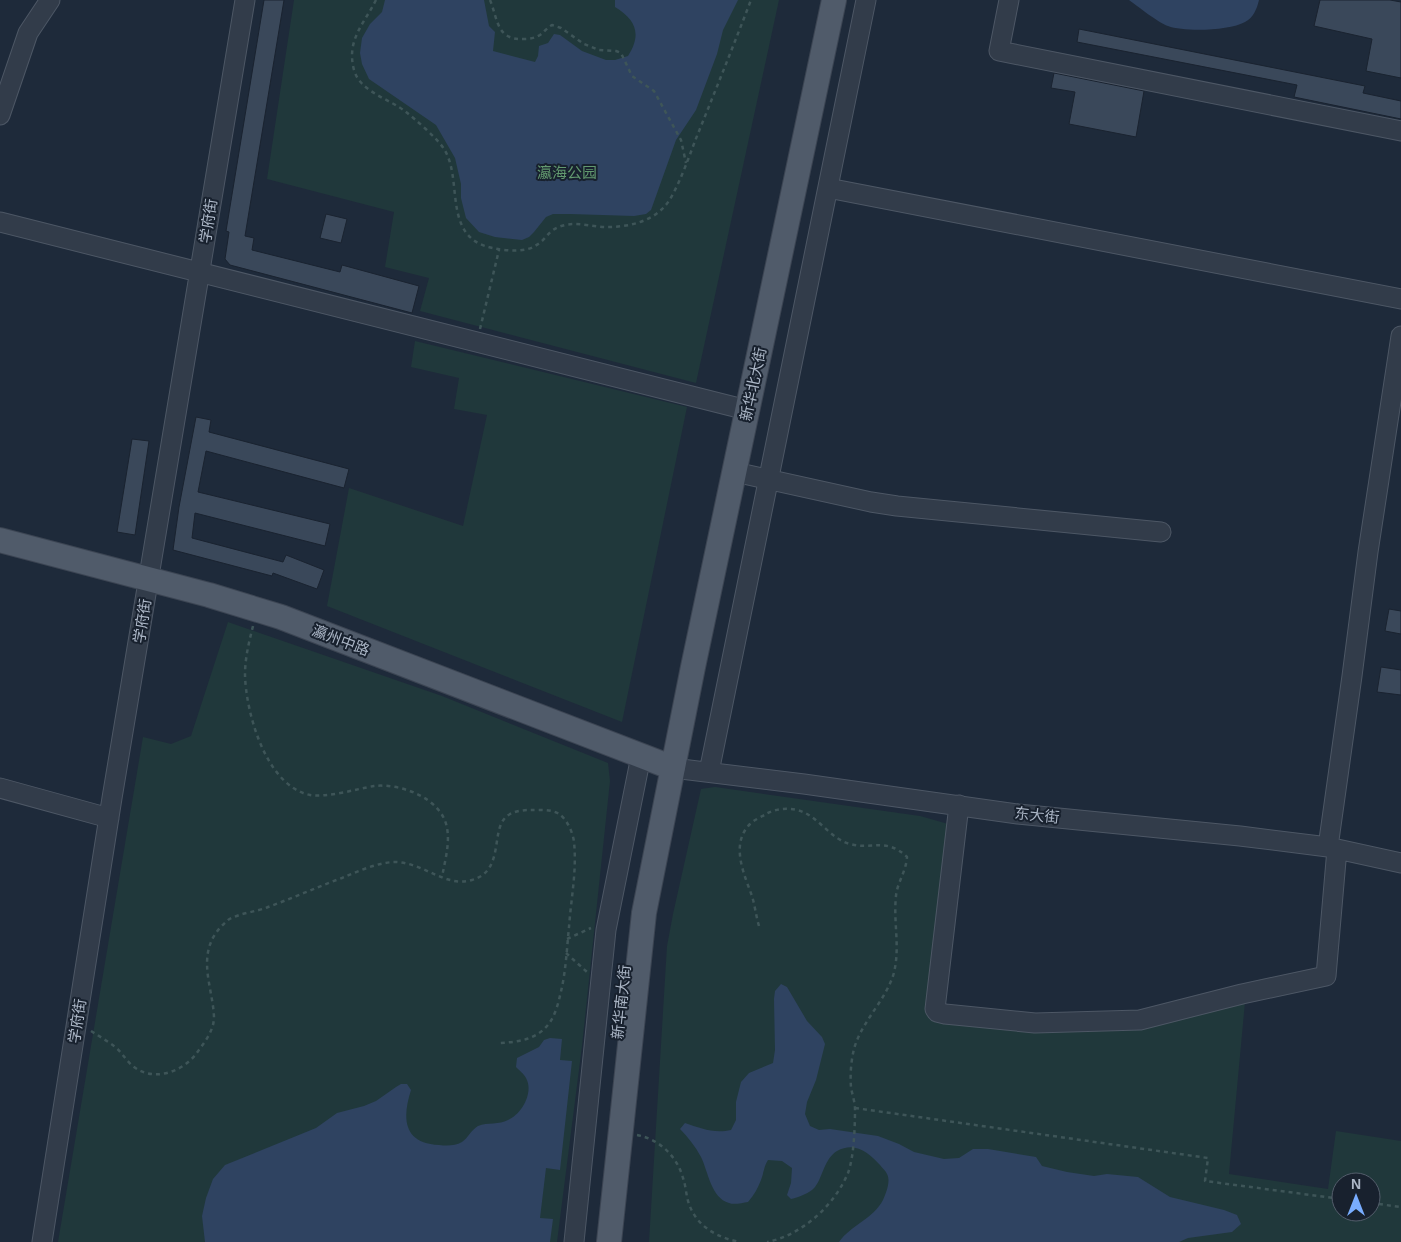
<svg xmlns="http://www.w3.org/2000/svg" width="1401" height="1242" font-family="Helvetica,'Noto Sans SC',sans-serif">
<rect width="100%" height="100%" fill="#1e2a3a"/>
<path fill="#20383b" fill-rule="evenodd" d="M 294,0 L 779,0 L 696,383 L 420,311 L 429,278 L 385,267 L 394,212 L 267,179 Z
M 415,341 L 687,407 L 622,722 L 327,606 L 349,488 L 463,526 L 487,415 L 454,409 L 459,378 L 411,367 Z
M 228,622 L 442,696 L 608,763 L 610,781 L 582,1046 L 557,1242 L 58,1242 L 143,737 L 171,744 L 191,736 Z
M 715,787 L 920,816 L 948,824 L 929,1012 L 1064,1030 L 1245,1002 L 1229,1174 L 1328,1189 L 1336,1131 L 1401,1141 L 1401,1242 L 649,1242 L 667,946 L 673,914 L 701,789 ZM 1341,1182 L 1371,1182 L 1371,1212 L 1341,1212 Z"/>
<path fill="#2f4361" d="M 385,0 L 484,0 L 489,26 L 495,32 L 493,51 L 535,62 L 538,56 L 539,46 L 548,43 L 554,34 L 560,35 L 582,51 L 606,60 L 615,60 L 628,56 C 642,34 636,20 615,7 L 615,0 L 738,0 L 723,30 L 717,54 L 696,110 L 676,140 L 651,210 L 646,214 L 634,216 L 570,214 L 553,214 L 546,217 L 534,232 L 529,237 L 522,240 L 495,237 L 479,232 L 466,218 L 461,198 L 461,184 L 455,158 L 436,125 L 369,79 L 362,64 L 360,53 L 362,38 L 370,24 L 382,12 Z
M 1129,0 L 1259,0 C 1257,9 1253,18 1245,22 C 1229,31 1184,32 1168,26 C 1157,22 1139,7 1129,0 Z
M 781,984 L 787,987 L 807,1021 L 822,1037 L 825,1044 L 816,1080 L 807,1102 L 805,1114 L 810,1126 L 819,1130 L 830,1129 L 878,1136 L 899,1144 L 914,1152 L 944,1159 L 959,1158 L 973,1149 L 988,1149 L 1036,1157 L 1042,1166 L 1067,1172 L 1094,1176 L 1107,1174 L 1138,1177 L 1170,1197 L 1224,1210 L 1237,1215 L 1241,1224 L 1232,1232 L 1188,1238 L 1179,1242 L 839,1242 C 851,1225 873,1219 883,1200 C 886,1193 891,1181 887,1174 C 886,1171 882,1168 880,1165 C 869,1153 855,1141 837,1151 C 824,1159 823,1177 815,1187 C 810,1193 799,1197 791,1199 L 787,1195 L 791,1183 L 792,1168 L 782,1161 L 768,1160 C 764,1166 764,1172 761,1180 C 758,1188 754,1195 748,1202 C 742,1203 734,1205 729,1203 C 711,1198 708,1171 701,1157 C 695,1146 688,1137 680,1129 L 685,1123 C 700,1128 714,1134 731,1130 L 736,1120 L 736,1102 L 741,1082 L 749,1073 L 773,1063 L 775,1050 L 774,999 L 775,991 Z
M 550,1038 L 562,1039 L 560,1060 L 572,1061 L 560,1170 L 546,1168 L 540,1218 L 553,1219 L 550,1242 L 205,1242 L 202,1216 L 206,1198 L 213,1179 L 225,1165 L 316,1128 L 337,1113 L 364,1106 L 376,1101 L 396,1087 L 401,1084 L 407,1084 L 411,1090 C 402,1118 403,1143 439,1145 C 447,1146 455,1146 462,1142 C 468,1138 471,1130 478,1126 C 488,1122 499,1125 508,1120 C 522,1114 534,1092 526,1078 C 524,1074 519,1070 516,1067 L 517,1058 L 539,1047 L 544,1040 Z"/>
<path fill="#3a485a" stroke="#1a2330" d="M 264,0 L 284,0 L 245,236 L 254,238 L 252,250 L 340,272 L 342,265 L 419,286 L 412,313 L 230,265 L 225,259 L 229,232 L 226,231 Z
M 1320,0 L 1390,0 L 1401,2 L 1401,78 L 1366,71 L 1372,39 L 1314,26 Z
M 1079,29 L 1365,86 L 1363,93 L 1401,101 L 1401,119 L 1294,97 L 1297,85 L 1077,42 Z
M 1054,73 L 1144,91 L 1136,137 L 1069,124 L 1075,92 L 1051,88 Z
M 326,214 L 347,219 L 341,243 L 320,238 Z
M 196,417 L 211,420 L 209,432 L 349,469 L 344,488 L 206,451 L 198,492 L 330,524 L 325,546 L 195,513 L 192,538 L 283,562 L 286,555 L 324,570 L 317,589 L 273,573 L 272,576 L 173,550 L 179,507 Z
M 132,439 L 149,441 L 135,535 L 117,532 Z
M 1389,609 L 1401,611 L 1401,634 L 1385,631 Z
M 1381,667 L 1401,670 L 1401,695 L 1377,692 Z"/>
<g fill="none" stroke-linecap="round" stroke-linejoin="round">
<defs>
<path id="minor" d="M 1009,0 L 999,51 L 1401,131
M 0,115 L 28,33 L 50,0
M 828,188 L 1401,299
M 0,222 L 735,407
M 735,472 L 871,502 L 897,506 L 1161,532
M 673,768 L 804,784 L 1018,814 L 1240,836 L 1328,847 L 1401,863
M 709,772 L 866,0
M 0,788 L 109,818
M 959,805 L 935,1009 L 937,1012 L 945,1014 L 1035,1023 L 1140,1020 L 1242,994 L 1326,976 L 1337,849
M 1328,847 L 1352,676 L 1368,552 L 1401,336
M 42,1242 L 112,798 L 245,0
M 574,1242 L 606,930 L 641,756"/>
<path id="major" d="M 0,540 L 209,595 L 281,617 L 673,768
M 609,1242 L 644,913 L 693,667 L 834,0"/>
</defs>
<use href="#minor" stroke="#4d5765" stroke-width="21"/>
<use href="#major" stroke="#3c4553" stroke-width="26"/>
<path stroke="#3e5558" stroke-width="2.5" stroke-dasharray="4 4" stroke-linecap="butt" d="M 376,0 C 364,24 346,40 354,70 C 360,92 390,99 406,112 C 415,119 438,139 444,149 C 462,177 445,227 480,244 C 493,250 523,254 535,246 C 548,239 547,229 565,225 C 579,222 593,227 607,227 C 628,227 651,222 665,206 C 676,194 689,157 695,141 C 714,94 733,47 751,0
M 490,0 C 498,19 496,41 525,39 C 530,39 535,38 540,35 C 544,32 547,28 552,25 L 561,28 L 584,44 L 599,50 L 616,51 L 621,53 L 632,76 L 654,91 L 681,140 L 686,163
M 480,329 L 499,250
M 253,626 C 249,642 245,658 245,675 C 246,713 266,786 310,795 C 326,798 357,789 374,786 C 400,783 442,798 447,828 C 450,843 445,861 442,877
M 759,926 C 756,916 755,906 752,896 C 744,874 730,844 750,824 C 754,820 761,817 766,814 C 776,808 792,807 803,812 C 820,819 831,839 850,844 C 872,850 886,837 907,857 C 906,872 897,883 896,896 C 893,923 901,949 893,976 C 884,1002 861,1023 854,1049 C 851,1061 850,1075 851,1087 C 852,1094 855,1102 855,1109 C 855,1127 854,1157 848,1173 C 834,1206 802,1235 767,1242
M 567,939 L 591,928
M 566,953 L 587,972
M 91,1031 C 99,1036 107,1041 114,1046 C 122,1052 126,1061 134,1067 C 154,1082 182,1072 196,1054 C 204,1043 214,1031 214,1017 C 213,992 201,966 211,942 C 214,934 221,926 228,920 C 239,913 256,912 268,907 C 293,898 317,887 342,878 C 359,871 378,862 396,862 C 424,863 446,888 472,880 C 504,871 491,833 505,818 C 511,811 523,810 531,810 C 539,810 552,809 559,814 C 567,819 573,833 574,842 C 577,870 571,899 569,927 C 567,947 566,968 562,987 C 559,1000 556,1016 547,1026 C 535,1040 517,1042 500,1043
M 855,1108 L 1208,1158 L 1205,1181 L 1341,1199
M 637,1135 C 659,1139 677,1156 683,1178 C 686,1186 686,1196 689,1204 C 697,1227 718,1238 740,1242
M 1371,1203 L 1401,1207"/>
<use href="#minor" stroke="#323c4a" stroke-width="19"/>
<use href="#major" stroke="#505b6a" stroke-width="24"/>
</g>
<g text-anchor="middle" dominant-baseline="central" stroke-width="4" stroke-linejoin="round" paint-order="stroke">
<g font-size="15" fill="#62996f" stroke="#18212e">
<text x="567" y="172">瀛海公园</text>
</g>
<g font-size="15" fill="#acb7c7" stroke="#18212e">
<text transform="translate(208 221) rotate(-81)">学府街</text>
<text transform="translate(753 384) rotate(-78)">新华北大街</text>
<text transform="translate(142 621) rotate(-81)">学府街</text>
<text transform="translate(341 640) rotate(21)">瀛州中路</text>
<text transform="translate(1037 815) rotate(6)">东大街</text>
<text transform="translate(621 1002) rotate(-84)">新华南大街</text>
<text transform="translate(77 1021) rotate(-81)">学府街</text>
</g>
</g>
<g transform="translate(1356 1197)"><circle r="24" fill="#18212e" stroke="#535d6b"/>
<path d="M0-4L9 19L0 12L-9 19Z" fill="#79adff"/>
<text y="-8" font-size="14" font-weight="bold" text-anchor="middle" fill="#acb7c7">N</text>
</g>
</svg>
